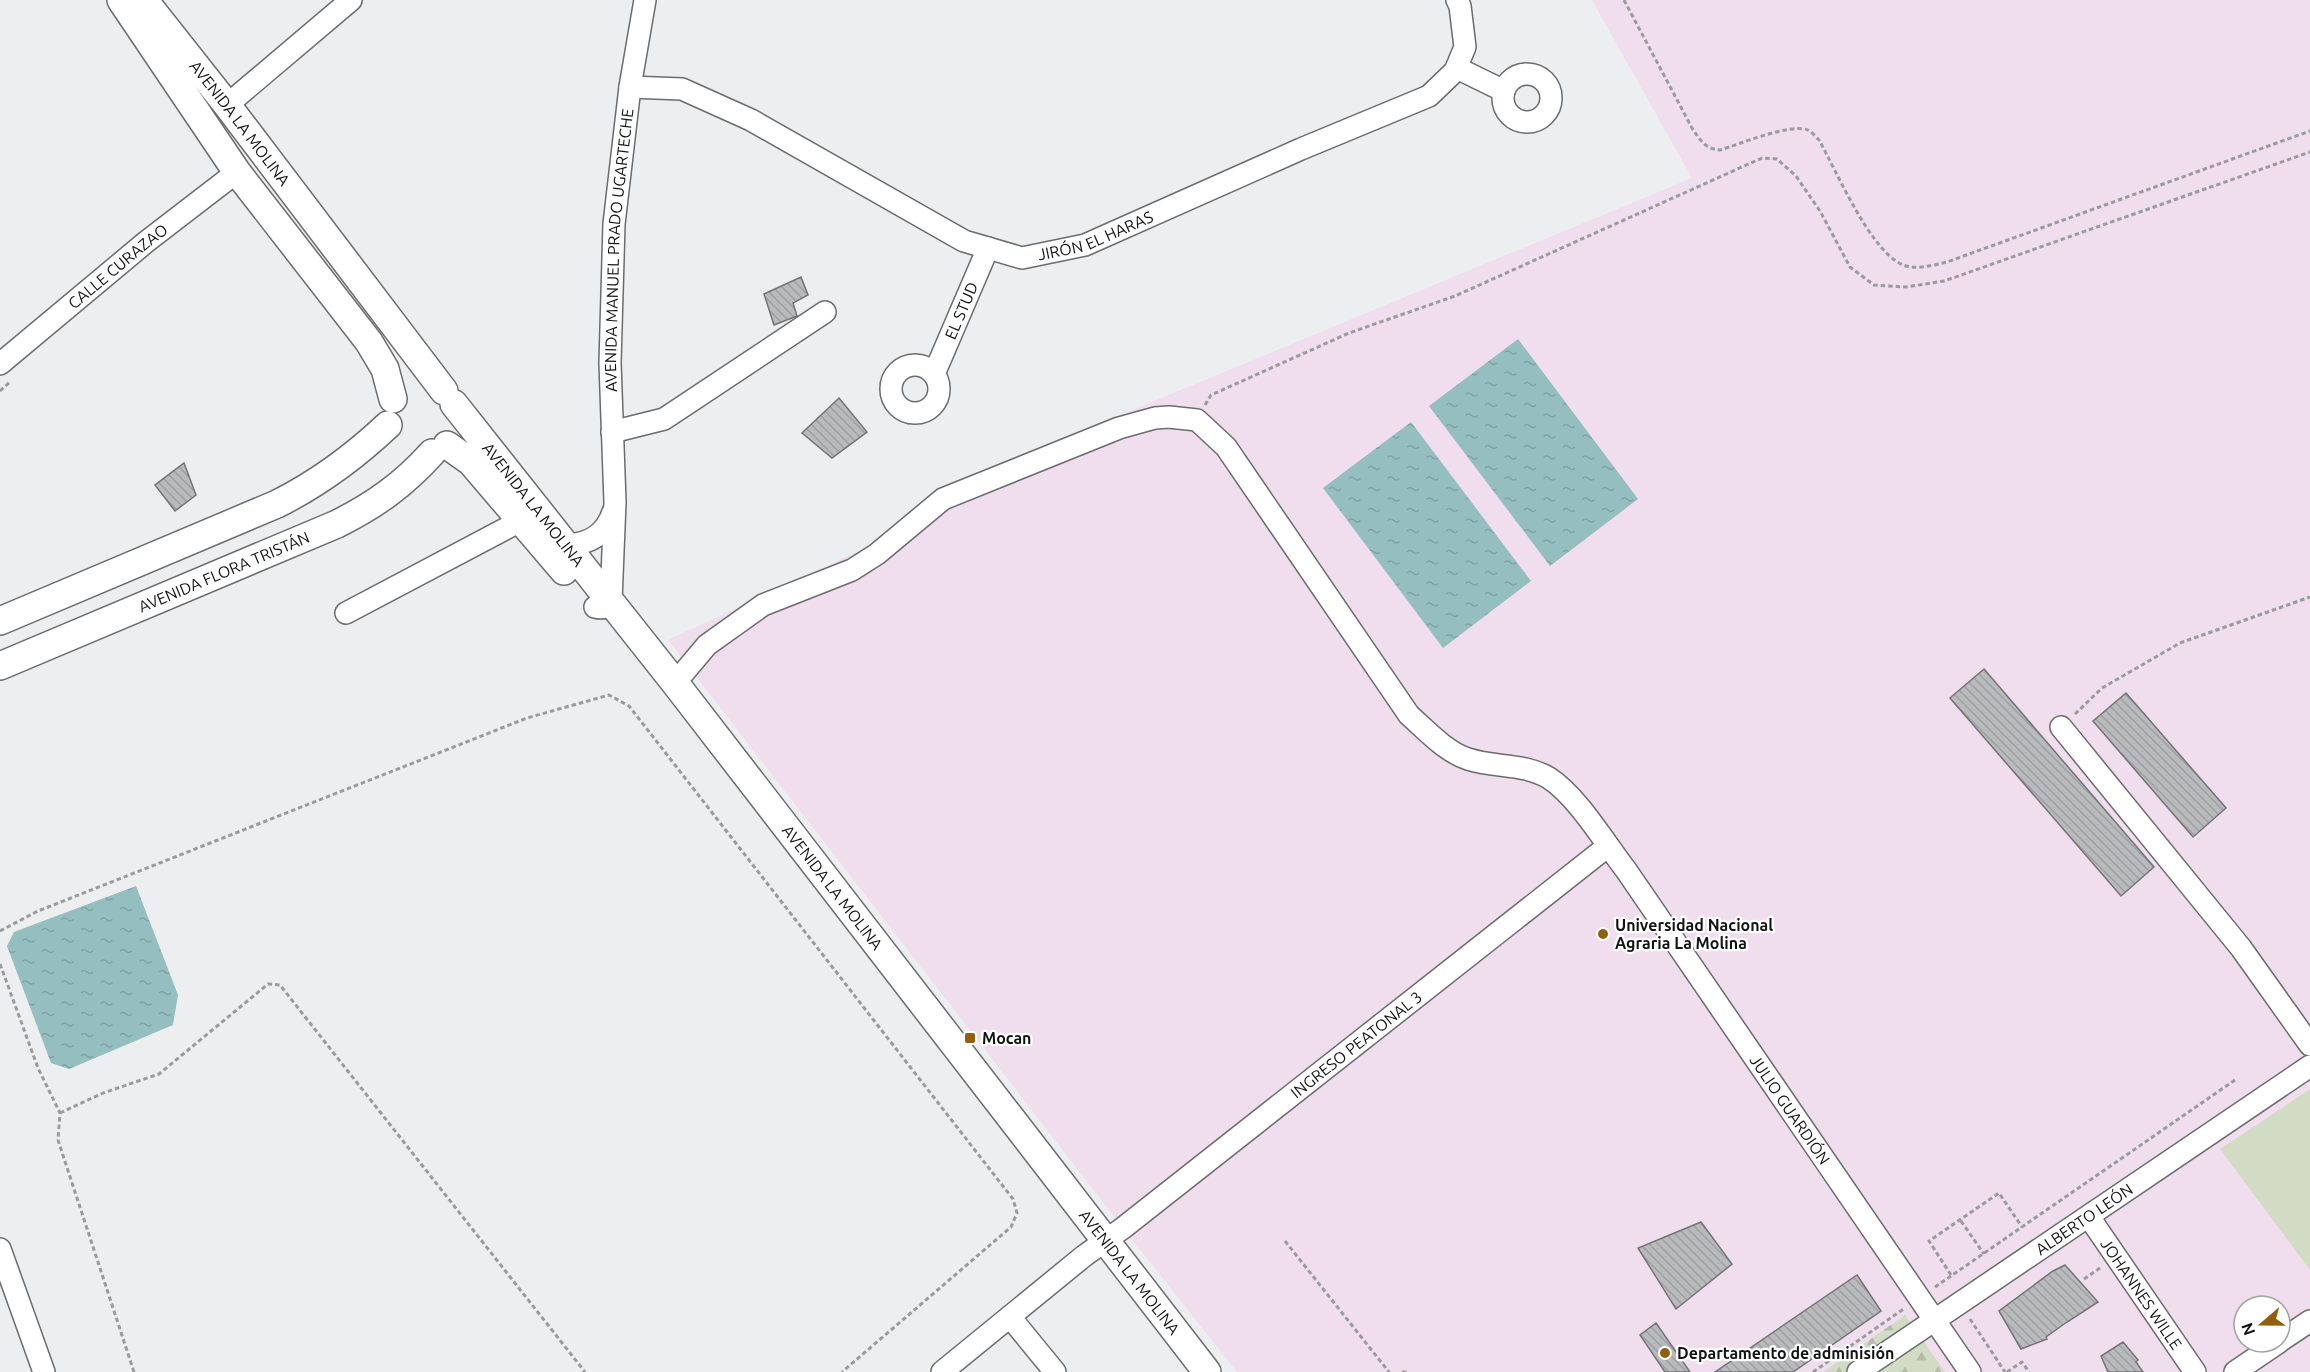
<svg xmlns="http://www.w3.org/2000/svg" width="2310" height="1372" font-family="Ubuntu,sans-serif">
<defs>
<pattern id="forest-firs" width="22" height="20" patternUnits="userSpaceOnUse" patternTransform="scale(1.5)"><rect width="22" height="20" fill="#d2dcc4"/><path d="M5 1l3.5 6h-7zM16 11l3.5 6h-7z" fill="#b3bca8"/></pattern>
<pattern id="water-ripples" width="26" height="14" patternUnits="userSpaceOnUse" patternTransform="scale(1.5)"><rect width="26" height="14" fill="#95bec0"/><path d="M2 4q2-2 4 0t4 0M15 11q2-2 4 0t4 0" fill="none" stroke="#7fa2a4"/></pattern>
<pattern id="building-back-hatch" width="6" height="6" patternUnits="userSpaceOnUse" patternTransform="scale(1.5)"><rect width="6" height="6" fill="#b9babb"/><path d="M-1 5l2 2M0 0l6 6M5-1l2 2" fill="none" stroke="#9e9fa0"/></pattern>
</defs>
<rect width="100%" height="100%" fill="#edeeef"/>
<path fill="#f0ddee" fill-rule="evenodd" d="M 1592,0 L 2310,0 L 2310,1372 L 1237,1372 L 1123,1228 L 668,640 L 876,543 L 930,494 L 1692,178 ZM 2244,1306 L 2280,1306 L 2280,1342 L 2244,1342 Z"/>
<path fill="url(#forest-firs)" d="M 1905,1315 L 1945,1372 L 1823,1372 Z"/>
<path fill="#d2dcc4" d="M 2310,1089 L 2310,1270 L 2220,1149 Z"/>
<path fill="url(#water-ripples)" d="M 1518,339 L 1638,499 L 1550,566 L 1429,406 Z
M 1411,422 L 1531,581 L 1443,648 L 1323,488 Z
M 136,886 L 178,995 L 173,1025 L 69,1069 L 51,1063 L 7,946 L 14,932 Z"/>
<path fill="url(#building-back-hatch)" stroke="#737475" stroke-width="1.5" d="M 801,277 L 808,295 L 793,303 L 797,316 L 774,325 L 764,294 Z
M 839,398 L 867,432 L 832,458 L 802,433 Z
M 184,463 L 196,495 L 175,511 L 155,485 Z
M 1984,669 L 2154,867 L 2121,896 L 1950,698 Z
M 2126,693 L 2226,808 L 2193,837 L 2093,721 Z
M 1701,1222 L 1732,1264 L 1676,1309 L 1638,1248 Z
M 2065,1265 L 2098,1302 L 2067,1322 L 2046,1337 L 2047,1339 L 2021,1349 L 1999,1311 L 2053,1271 Z
M 1857,1275 L 1881,1311 L 1793,1372 L 1715,1372 Z
M 1656,1323 L 1690,1372 L 1665,1372 L 1640,1335 Z
M 2123,1342 L 2138,1360 L 2136,1362 L 2143,1372 L 2108,1372 L 2101,1356 Z"/>
<g fill="none" stroke-linecap="round" stroke-linejoin="round">
<defs>
<g id="minor">
<path d="M 1457,68 L 1504,91"/>
<circle cx="1527" cy="98" r="24"/>
<path id="s1" d="M 630,87 L 682,89 L 751,120 L 964,241 L 1022,258 L 1085,245 L 1301,149 L 1429,96 L 1455,71 L 1465,47 L 1460,6 L 1457,0"/>
<path d="M 227,105 L 351,0"/>
<path id="s2" d="M 0,364 L 146,242 L 237,172"/>
<circle cx="915" cy="389" r="24"/>
<path id="s3" d="M 934,374 L 988,248"/>
<path d="M 612,432 L 664,419 L 825,312"/>
<path d="M 567,545 C 590,544 606,534 613,512"/>
<path id="s4" d="M 595,607 C 603,609 606,608 611,601 L 615,502 L 610,363 L 614,224 L 630,87 L 645,0"/>
<path d="M 346,613 L 522,520"/>
<path id="s5" d="M 675,683 L 707,645 L 763,605 L 852,570 L 877,554 L 943,499 L 1119,428 L 1155,418 L 1169,417 L 1197,420 L 1226,447 L 1409,715 C 1427,731 1446,752 1468,759 C 1495,768 1524,763 1549,778 C 1578,797 1605,843 1626,870 L 1970,1372"/>
<path d="M 2061,727 L 2241,948 L 2310,1045"/>
<path id="s6" d="M 2089,1217 L 2195,1372"/>
<path d="M 0,1249 L 44,1372"/>
<path d="M 1010,1317 L 1055,1372"/>
<path d="M 2280,1341 L 2310,1321"/>
<path id="s7" d="M 942,1372 L 1084,1256 L 1123,1228 L 1608,846"/>
<path id="s8" d="M 1858,1372 L 2310,1066"/>
<path d="M 2235,1372 L 2279,1342"/>
</g>
<g id="major">
<path d="M 121,0 L 237,172 L 369,342 L 385,369 L 393,399"/>
<path id="s9" d="M 144,0 L 227,105 L 444,391"/>
<path id="s10" d="M 454,404 L 675,683 L 1207,1372"/>
<path d="M 447,445 L 471,462 L 564,571"/>
<path d="M 0,621 L 277,504 C 319,483 354,457 388,425"/>
<path id="s11" d="M 0,666 L 337,524 C 375,505 403,485 432,453"/>
</g>
</defs>
<use href="#minor" stroke="#6b6c6d" stroke-width="24"/>
<use href="#major" stroke="#6b6c6d" stroke-width="30"/>
<path stroke="#9a9b9c" stroke-width="3" stroke-dasharray="4.5 3" stroke-linecap="butt" d="M 1624,0 L 1692,128 C 1700,140 1705,149 1720,150 C 1740,144 1790,123 1808,130 C 1812,132 1816,137 1819,140 C 1837,172 1869,248 1901,264 C 1915,271 1933,265 1947,262 L 2310,131
M 0,391 L 10,382
M 1205,405 L 1211,395 L 1349,333 L 1455,296 L 1762,158 L 1777,159 L 1796,176 L 1820,211 L 1850,267 L 1874,285 L 1906,287 L 1944,281 L 2310,152
M 2075,714 L 2102,688 L 2180,643 L 2310,597
M 0,931 L 38,911 L 527,718 L 609,695 L 629,706 L 1013,1199 L 1017,1213 L 1011,1227 L 842,1372
M 0,964 L 38,1068 L 60,1113 L 58,1140 L 134,1372
M 60,1113 L 103,1093 L 159,1074 L 268,984 L 280,985 L 585,1372
M 1961,1221 L 1984,1254
M 1285,1241 L 1389,1372
M 1951,1275 L 1929,1241 L 1999,1193 L 2022,1227
M 2084,1279 L 2100,1268
M 1935,1287 L 2235,1080
M 1970,1319 L 2005,1372
M 1402,1372 L 1408,1372
M 1813,1372 L 1905,1308
M 2007,1372 L 2022,1362 L 2029,1372"/>
<use href="#minor" stroke="#fff" stroke-width="21"/>
<use href="#major" stroke="#fff" stroke-width="27"/>
</g>
<g fill="#90600d" stroke="#fff" stroke-width="2">
<circle cx="1603" cy="934" r="6"/>
<rect x="964" y="1032" width="12" height="12" rx="3"/>
<circle cx="1665" cy="1353" r="6"/>
</g>
<g text-anchor="middle" dominant-baseline="central" stroke-width="4.5" stroke-linejoin="round" paint-order="stroke">
<g font-size="16" fill="#121313" stroke="#fff">
<text stroke="none"><textPath href="#s9" startOffset="156">AVENIDA LA MOLINA</textPath></text>
<text stroke="none"><textPath href="#s1" startOffset="510">JIRÓN EL HARAS</textPath></text>
<text stroke="none"><textPath href="#s4" startOffset="370">AVENIDA MANUEL PRADO UGARTECHE</textPath></text>
<text stroke="none"><textPath href="#s2" startOffset="153">CALLE CURAZAO</textPath></text>
<text stroke="none"><textPath href="#s3" startOffset="69">EL STUD</textPath></text>
<text stroke="none"><textPath href="#s10" startOffset="128">AVENIDA LA MOLINA</textPath></text>
<text stroke="none"><textPath href="#s11" startOffset="243">AVENIDA FLORA TRISTÁN</textPath></text>
<text stroke="none"><textPath href="#s10" startOffset="614">AVENIDA LA MOLINA</textPath></text>
<text stroke="none"><textPath href="#s7" startOffset="528">INGRESO PEATONAL 3</textPath></text>
<text stroke="none"><textPath href="#s5" startOffset="1532">JULIO GUARDIÓN</textPath></text>
<text stroke="none"><textPath href="#s8" startOffset="273">ALBERTO LEÓN</textPath></text>
<text stroke="none"><textPath href="#s10" startOffset="1100">AVENIDA LA MOLINA</textPath></text>
<text stroke="none"><textPath href="#s6" startOffset="93">JOHANNES WILLE</textPath></text>
</g>
<g font-size="16" font-weight="bold" fill="#121313" stroke="#fff" text-anchor="start">
<text x="1615" y="925">Universidad Nacional<tspan x="1615" dy="18">Agraria La Molina</tspan></text>
<text x="982" y="1038">Mocan</text>
<text x="1677" y="1353">Departamento de adminisión</text>
</g>
</g>
<g transform="translate(2262 1324) rotate(250)"><circle r="28" fill="#ffffff" stroke="#a0a1a1" stroke-width="1.5"/>
<path d="M0-4.5L10 22L0 15L-10 22Z" fill="#90600d"/>
<text y="-9" font-size="16" font-weight="bold" text-anchor="middle" fill="#121313">N</text>
</g>
</svg>
